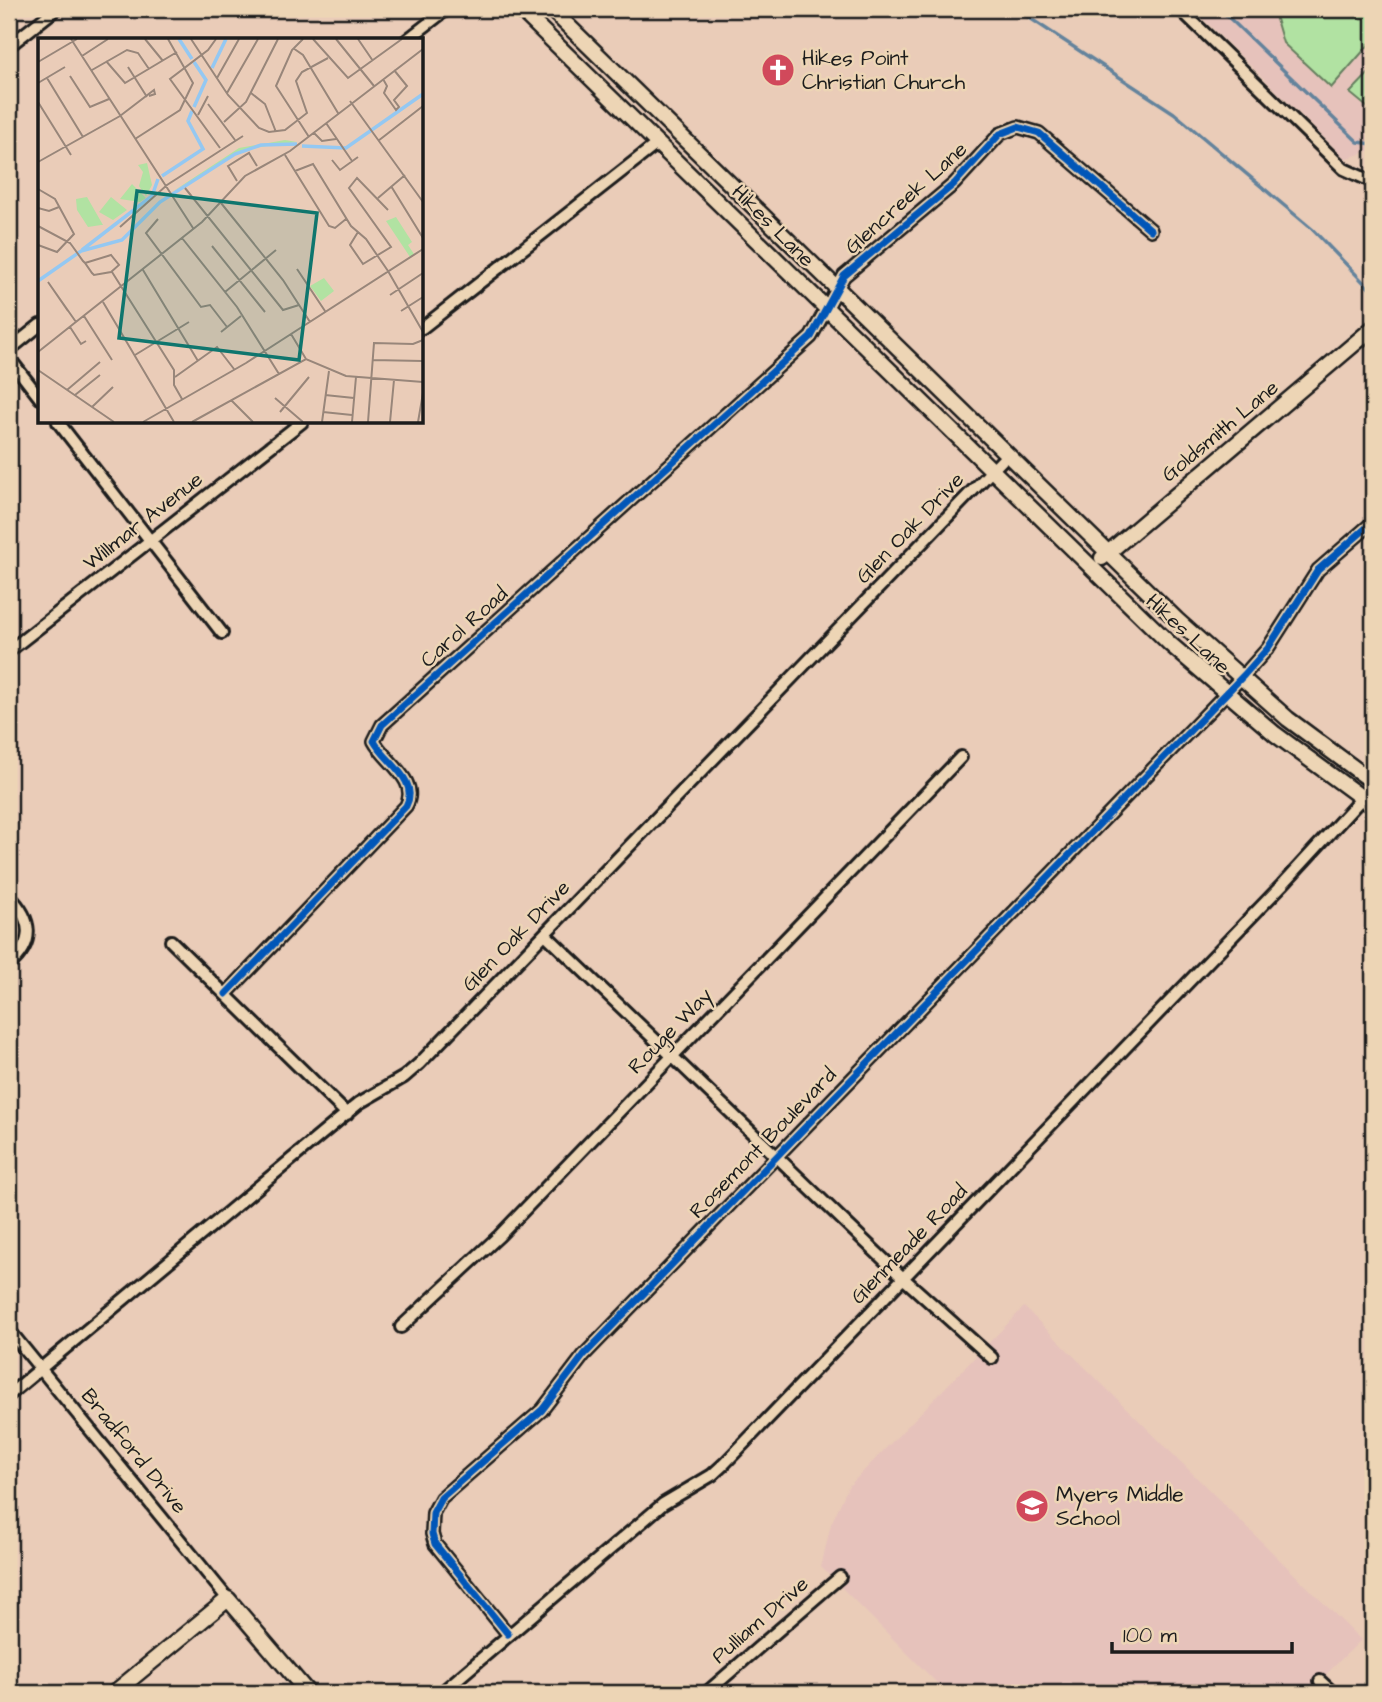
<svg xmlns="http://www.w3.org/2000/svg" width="1382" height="1702" font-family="'Architects Daughter',sans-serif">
<rect width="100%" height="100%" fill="#eaccb8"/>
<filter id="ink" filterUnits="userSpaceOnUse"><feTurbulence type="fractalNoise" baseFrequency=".0143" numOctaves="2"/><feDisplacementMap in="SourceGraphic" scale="14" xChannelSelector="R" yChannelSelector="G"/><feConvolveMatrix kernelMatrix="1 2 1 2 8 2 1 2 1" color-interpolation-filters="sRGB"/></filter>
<g filter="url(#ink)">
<path fill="#e6c2bb" d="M 1193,9 L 1373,9 L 1373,149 L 1346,159 Z
M 1024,1307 L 1361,1640 L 1307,1693 L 947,1693 L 821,1567 L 831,1524 L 848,1487 Z"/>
<path fill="#b1e2a2" stroke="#667f5f" stroke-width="2" d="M 1273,9 L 1373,9 L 1373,40 L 1331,88 L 1283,43 Z
M 1373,69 L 1373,112 L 1350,93 Z"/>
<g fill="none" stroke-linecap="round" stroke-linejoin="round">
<path stroke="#64839c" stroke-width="3.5" d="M 1016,9 L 1174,113 L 1312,229 L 1373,292
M 1220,9 L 1358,142 L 1373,144"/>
<defs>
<path id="street" d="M 1180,9 L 1344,169 L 1373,182
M 407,40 L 447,9
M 9,46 L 56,9
M 422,328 L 658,143
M 9,350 L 40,325
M 9,358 L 40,398
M 58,422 L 222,633
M 9,651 L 302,422
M 9,896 C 32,919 36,942 9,965
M 545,934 L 902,1277 L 992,1358
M 171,941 L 347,1114
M 226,994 L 406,806 C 420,780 385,762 374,741 L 382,725 L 811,337 L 844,276 L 954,184 L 1000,134 L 1018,127 L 1039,133 L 1151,230
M 401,1327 L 499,1236 L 961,757
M 9,1330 L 228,1599
M 9,1395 L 359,1103 L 404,1077 L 419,1064 L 1007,455
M 508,1634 L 435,1544 L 432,1534 L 433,1513 L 441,1498 L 542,1410 L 584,1355 L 1244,675 L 1268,648 L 1318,570 L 1373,522
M 1320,1681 L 1333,1693
M 441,1693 L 663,1504 L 712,1475 L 724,1464 L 1282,885 L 1373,786
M 706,1693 L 840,1577"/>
<path id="secondary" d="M 520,9 L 1170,644 L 1275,734 L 1373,806
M 551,9 L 1177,620 L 1288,719 L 1373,782
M 1102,558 L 1373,328
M 114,1693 L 228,1599 L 308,1693"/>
</defs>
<use href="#street" stroke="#1c1c1c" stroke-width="16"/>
<use href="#secondary" stroke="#1c1c1c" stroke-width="19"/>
<use href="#street" stroke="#edd5b5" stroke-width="10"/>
<use href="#secondary" stroke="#edd5b5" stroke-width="14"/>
<defs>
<path id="cycleway" d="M 226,994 L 406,806 C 420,780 385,762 374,741 L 382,725 L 811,337 L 844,276 L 954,184 L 1000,134 L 1018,127 L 1039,133 L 1151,230
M 508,1634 L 435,1544 L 432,1534 L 433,1513 L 441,1498 L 542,1410 L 584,1355 L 1244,675 L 1268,648 L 1318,570 L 1373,522"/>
</defs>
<use href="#cycleway" stroke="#edd5b5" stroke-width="11"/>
<use href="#cycleway" stroke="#0057b8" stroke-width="7"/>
</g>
</g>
<defs>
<symbol id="church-disc" viewBox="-11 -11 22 22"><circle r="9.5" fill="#d1495b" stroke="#edd5b5"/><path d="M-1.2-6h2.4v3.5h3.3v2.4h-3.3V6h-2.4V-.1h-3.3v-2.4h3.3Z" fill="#fff"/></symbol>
<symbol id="school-disc" viewBox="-11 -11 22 22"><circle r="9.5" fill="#d1495b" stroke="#edd5b5"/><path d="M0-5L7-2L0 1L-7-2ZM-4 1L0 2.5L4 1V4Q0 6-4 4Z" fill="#fff"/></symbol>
</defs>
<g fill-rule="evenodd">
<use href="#church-disc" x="759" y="51" width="38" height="38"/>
<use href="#school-disc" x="1013" y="1487" width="38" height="38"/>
</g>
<g text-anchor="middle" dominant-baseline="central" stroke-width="5" stroke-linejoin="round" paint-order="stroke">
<g font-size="21" fill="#1c1c1c" stroke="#edd5b5" text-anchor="start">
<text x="802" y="58">Hikes Point<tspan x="802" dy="24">Christian Church</tspan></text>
<text x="1056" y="1494">Myers Middle<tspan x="1056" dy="24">School</tspan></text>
</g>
<g font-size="21" fill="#1c1c1c" stroke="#edd5b5">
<text transform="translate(906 198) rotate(-42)">Glencreek Lane</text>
<text transform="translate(773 226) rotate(45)">Hikes Lane</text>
<text transform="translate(1220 431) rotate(-40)">Goldsmith Lane</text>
<text transform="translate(143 521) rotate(-38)">Willmar Avenue</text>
<text transform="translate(910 528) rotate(-46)">Glen Oak Drive</text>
<text transform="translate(464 627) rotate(-42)">Carol Road</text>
<text transform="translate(1188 634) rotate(43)">Hikes Lane</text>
<text transform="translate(516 936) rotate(-46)">Glen Oak Drive</text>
<text transform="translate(670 1031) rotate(-46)">Rouge Way</text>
<text transform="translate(763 1143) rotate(-46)">Rosemont Boulevard</text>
<text transform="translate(909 1244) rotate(-46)">Glenmeade Road</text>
<text transform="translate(134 1451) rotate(51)">Bradford Drive</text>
<text transform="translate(760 1620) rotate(-41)">Pulliam Drive</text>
</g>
</g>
<g transform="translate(38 38)">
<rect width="385" height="385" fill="#eaccb8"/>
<path d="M 247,102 L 259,104 L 207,111 L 134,154 L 201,110 ZM 109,125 L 114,147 L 108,158 L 101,148 L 105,134 L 100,127 ZM 94,146 L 108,160 L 102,164 L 82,161 ZM 49,159 L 65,187 L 63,187 L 50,189 L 39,172 L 38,161 ZM 73,159 L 89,172 L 75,182 L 61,174 ZM 358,179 L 374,204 L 370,207 L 376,216 L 372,219 L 348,183 ZM 286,240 L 296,253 L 283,263 L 272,248 Z" fill="#b1e2a2"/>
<path fill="none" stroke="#94c8f2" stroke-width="3.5" d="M 141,1 L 154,21M 174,30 L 188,1M 156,69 L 168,42 L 156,24M 264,108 L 308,110 L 385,56M 124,138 L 165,111 L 150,83 L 154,73M 44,212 L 114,158 L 120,141M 0,243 L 43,213 L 84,202 L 122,164 L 197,116 L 223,107 L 259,106"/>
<path fill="none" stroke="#98867a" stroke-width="2" d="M 33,1 L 155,190M 107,1 L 125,23M 153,1 L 190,57 L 221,90 L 231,94 L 247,92 L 269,75 L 258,43 L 264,34 L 290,20M 178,1 L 170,12 L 132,41 L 182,110M 265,1 L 254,12 L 238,48 L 271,99M 275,1 L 310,40 L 364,1M 298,1 L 336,48M 320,1 L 335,23M 255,10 L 265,17 L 300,75M 44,18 L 70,1M 68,23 L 87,45 L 139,14M 0,24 L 39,1M 90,29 L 109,59M 54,32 L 89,12 L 100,15 L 111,31M 32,38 L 52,69 L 71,61M 9,40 L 45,99M 179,40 L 201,1M 345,41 L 349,48 L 346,55 L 358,72 L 361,69 L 356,62 L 369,48 L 356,32M 0,45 L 27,29M 189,55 L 220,1M 213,55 L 227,66 L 238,94M 312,63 L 385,164M 0,64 L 33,117M 170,66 L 197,102M 160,77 L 170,58M 186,84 L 208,64 L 240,1M 288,85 L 314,123M 276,95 L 284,103 L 298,101M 97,101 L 142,72 L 155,45 L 130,1M 340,103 L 385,68M 247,117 L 291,188 L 297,190 L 308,181M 294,122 L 302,132 L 320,119M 0,124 L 82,78 L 116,52 L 117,56 L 111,58M 257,133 L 275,126 L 313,188 L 328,201 L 350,233 L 385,294M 199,143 L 190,128 L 211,115 L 219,128M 353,148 L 385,200M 147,150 L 245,272 L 261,267M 0,151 L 17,161 L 36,196 L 19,214 L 0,207M 340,160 L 367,137M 183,165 L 245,242 L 272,284M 0,170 L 11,173 L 21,169M 120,181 L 108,195 L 163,269 L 172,267 L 189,289M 0,188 L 32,205 L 35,209 L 45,223 L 47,225 L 54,235 L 56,237 L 73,234 L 81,227 L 73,217 L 47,225M 82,189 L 129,147 L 205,98M 320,194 L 312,207 L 325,226 L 353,209 L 311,150 L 319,140 L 350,172M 144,200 L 199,269 L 241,336M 174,208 L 227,274M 259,231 L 287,273M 105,232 L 160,323M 74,234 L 136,332 L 136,347 L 144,361M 187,254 L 238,212M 352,257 L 385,235M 65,264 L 136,384M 30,273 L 10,244 L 38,284M 363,273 L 385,259M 46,278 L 74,322M 32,289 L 43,306 L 48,303M 183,294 L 203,278M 253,296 L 268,321M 0,314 L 164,184 L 207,138 L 252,113 L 385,11M 97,317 L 151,284M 334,322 L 385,323M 0,332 L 76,384M 137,339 L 179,309 L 196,331M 29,352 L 62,324M 37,357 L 62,337M 287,357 L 316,360M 237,360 L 265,384M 193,362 L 215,384M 54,369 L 75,349M 242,374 L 271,339M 285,374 L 314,377M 105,384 L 208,325 L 385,211M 154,384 L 268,321 L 308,338 L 385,344M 284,384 L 291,333M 314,384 L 318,339M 330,384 L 336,305 L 375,306 L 385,302M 352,384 L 356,342M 380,384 L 385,355"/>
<path fill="#0f766e" fill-opacity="0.15" stroke="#0f766e" stroke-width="3.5" d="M 99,153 L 279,175 L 261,322 L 81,300 Z"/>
<rect width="385" height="385" fill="none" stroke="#1c1c1c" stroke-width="3.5"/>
</g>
<rect width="1382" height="1702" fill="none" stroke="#edd5b5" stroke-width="35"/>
<rect x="18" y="18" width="1347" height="1667" fill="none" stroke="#1c1c1c" stroke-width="2.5" filter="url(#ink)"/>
<path d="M1112 1642v10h180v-10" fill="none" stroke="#1c1c1c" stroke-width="3.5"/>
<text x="1123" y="1642" font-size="21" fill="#1c1c1c" stroke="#edd5b5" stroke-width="5" paint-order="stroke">100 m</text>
</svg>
